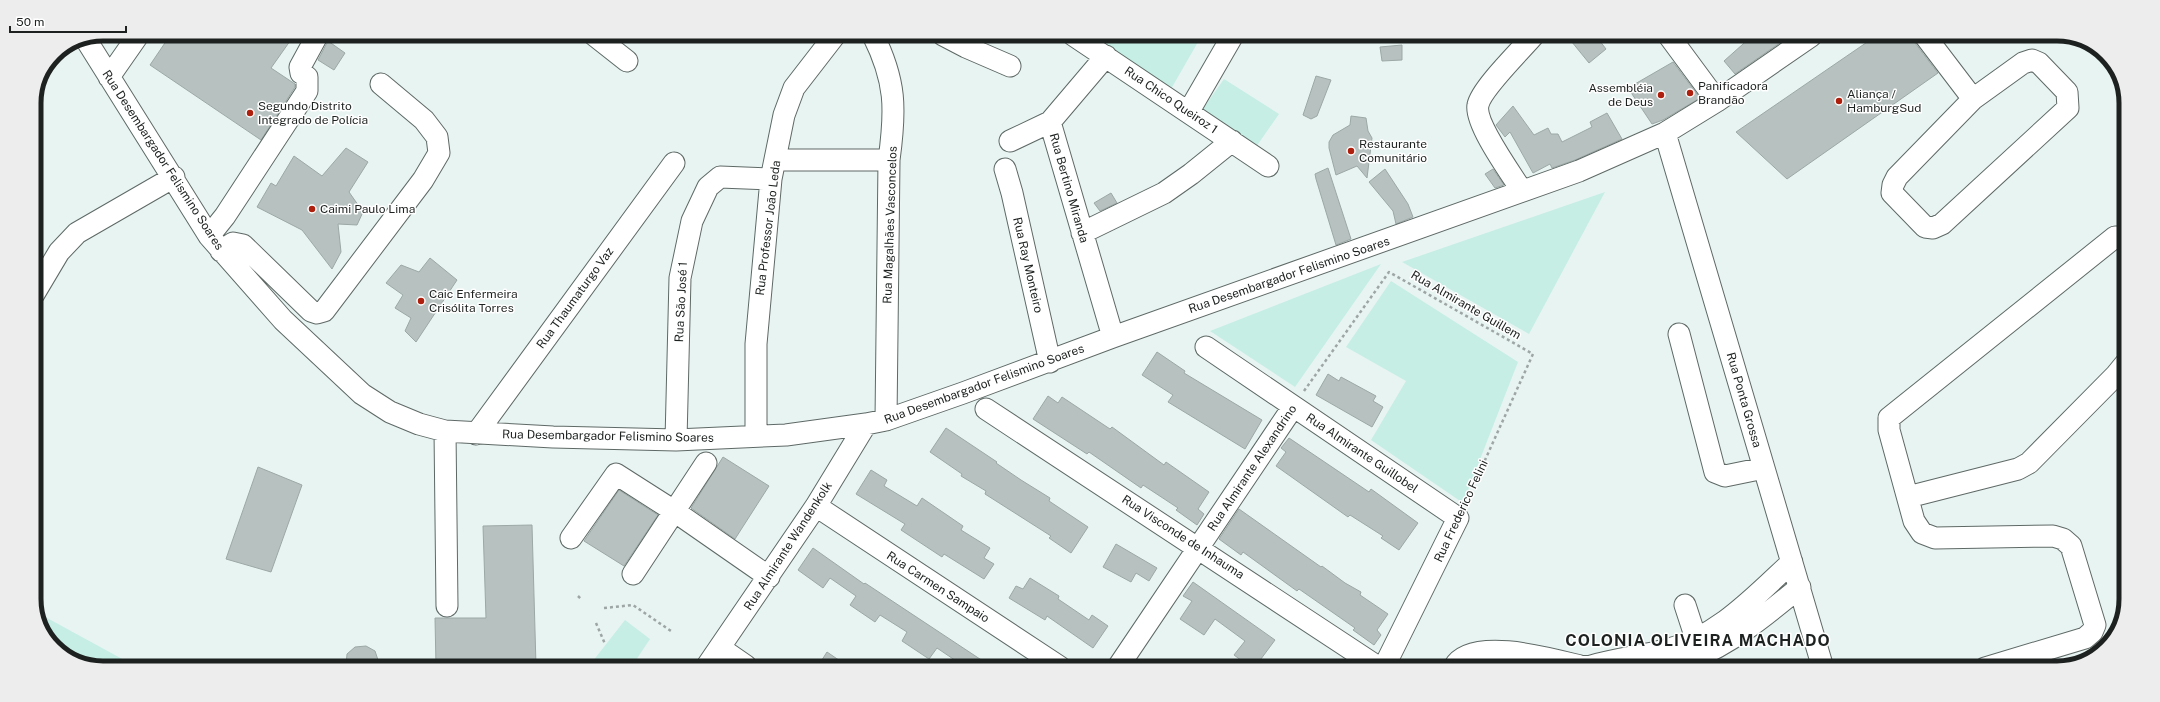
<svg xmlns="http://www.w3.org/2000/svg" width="2160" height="702" font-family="'Public Sans',sans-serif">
<rect width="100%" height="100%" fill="#e8f4f2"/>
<path fill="#c6eee5" d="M 1091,35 L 1202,35 L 1171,89 Z
M 1224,79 L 1279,114 L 1256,147 L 1202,110 Z
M 1605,192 L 1529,334 L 1402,262 Z
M 1381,264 L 1295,387 L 1210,331 Z
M 1391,281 L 1518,362 L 1463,503 L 1371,440 L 1406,381 L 1346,347 Z
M 38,613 L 135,666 L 85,666 L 48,641 Z
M 625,620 L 650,639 L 632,666 L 589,666 Z"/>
<path fill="#b7c2c0" stroke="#9ca8a5" d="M 171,34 L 295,34 L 271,68 L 295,84 L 295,87 L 261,140 L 150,65 Z
M 1567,36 L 1596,36 L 1606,49 L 1589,63 Z
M 1752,36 L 1790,36 L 1735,74 L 1724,61 Z
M 1876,36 L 1913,36 L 1915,43 L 1938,73 L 1787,179 L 1736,132 Z
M 328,41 L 345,53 L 334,70 L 318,60 Z
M 1402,45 L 1402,60 L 1382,61 L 1380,47 Z
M 1673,62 L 1700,98 L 1663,120 L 1652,124 L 1628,88 Z
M 1316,76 L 1331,80 L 1317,116 L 1311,119 L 1303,115 Z
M 1513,106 L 1534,135 L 1548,128 L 1551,134 L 1558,134 L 1562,142 L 1592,127 L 1590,122 L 1607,113 L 1622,139 L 1575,160 L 1552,168 L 1550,164 L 1533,173 L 1510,132 L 1505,137 L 1496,125 Z
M 1351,116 L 1366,118 L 1368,131 L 1372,138 L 1367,178 L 1357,166 L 1336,175 L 1329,148 L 1329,142 L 1333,135 L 1350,125 Z
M 346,148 L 368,162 L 349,192 L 363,212 L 357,225 L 338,224 L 341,252 L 332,269 L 302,230 L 257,207 L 271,183 L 276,186 L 294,156 L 322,176 Z
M 1328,168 L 1351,239 L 1336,245 L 1316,179 L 1315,174 Z
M 1385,169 L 1408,204 L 1413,217 L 1396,224 L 1393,211 L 1369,182 Z
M 1493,169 L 1504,185 L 1495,188 L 1485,174 Z
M 1111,193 L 1117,203 L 1100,211 L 1094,203 Z
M 430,258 L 457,280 L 416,342 L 405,331 L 411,318 L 395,308 L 403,295 L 386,283 L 401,265 L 419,272 Z
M 1157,352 L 1185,371 L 1184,373 L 1262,420 L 1245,449 L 1168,402 L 1173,395 L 1142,375 Z
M 1328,374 L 1339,381 L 1341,377 L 1376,396 L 1373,401 L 1383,407 L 1372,427 L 1316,395 Z
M 1048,396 L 1058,403 L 1062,397 L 1110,429 L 1112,427 L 1164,465 L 1166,462 L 1209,492 L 1198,509 L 1204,514 L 1197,525 L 1176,510 L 1178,508 L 1143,485 L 1141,488 L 1089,452 L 1087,454 L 1033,419 Z
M 946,428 L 997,462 L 996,463 L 1021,480 L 1050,498 L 1049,501 L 1088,527 L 1071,553 L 1049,538 L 1051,536 L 985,494 L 986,491 L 961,476 L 962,474 L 930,452 Z
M 1289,438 L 1369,492 L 1371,489 L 1418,523 L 1399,550 L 1381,538 L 1383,536 L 1350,515 L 1348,517 L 1276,466 L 1286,452 L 1281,448 Z
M 723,457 L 769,486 L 735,539 L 691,508 Z
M 258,467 L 302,485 L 271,572 L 226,559 Z
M 871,470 L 887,480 L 884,486 L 917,506 L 922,498 L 963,526 L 961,530 L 990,548 L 984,558 L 994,564 L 984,579 L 944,554 L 942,557 L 901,530 L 905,524 L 856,494 Z
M 619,490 L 658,515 L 624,566 L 584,541 Z
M 1239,509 L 1321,567 L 1322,566 L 1345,583 L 1361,592 L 1360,595 L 1388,614 L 1377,630 L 1381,635 L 1374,645 L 1353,630 L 1355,628 L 1299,589 L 1297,591 L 1243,552 L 1241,555 L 1219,539 Z
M 532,525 L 536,666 L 436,666 L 435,618 L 486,618 L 483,526 Z
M 1116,544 L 1157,568 L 1149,581 L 1136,573 L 1131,582 L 1103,567 Z
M 813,548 L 864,584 L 865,583 L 992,667 L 965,667 L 937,648 L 929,659 L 902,641 L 907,632 L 880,615 L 875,622 L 850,605 L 856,596 L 830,578 L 823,588 L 798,570 Z
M 1030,578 L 1059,596 L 1058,599 L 1089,620 L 1092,615 L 1108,626 L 1093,648 L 1047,616 L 1045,620 L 1009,598 L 1016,586 L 1023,589 Z
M 1193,582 L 1275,640 L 1255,667 L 1250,667 L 1234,655 L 1245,641 L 1215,619 L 1204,635 L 1180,619 L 1192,601 L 1183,596 Z
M 366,646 L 375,651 L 380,666 L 346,666 L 347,654 L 355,647 Z
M 827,652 L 849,667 L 818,666 Z"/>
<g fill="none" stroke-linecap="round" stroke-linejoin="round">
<defs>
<path id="minor" d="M 594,35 L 627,61
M 873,35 C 896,81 896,109 889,160 L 886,420
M 943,35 L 966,47 L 1010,66
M 1073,35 L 1268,166
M 1669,36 L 1717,101
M 1925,36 L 1973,99 L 1897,177 L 1893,185 L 1892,193 L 1925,227 L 1933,228 L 1942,224 L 2068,108 L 2067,92 L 2039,63 L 2032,60 L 2023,63 L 1973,99
M 85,38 L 209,236 L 283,320 L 362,394 L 390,412 L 419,424 L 445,431 L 553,437 L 676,440 L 786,435 L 866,424 L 886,420 L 963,393 L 1113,337 L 1579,171 L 1665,133 L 1717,101 L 1811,36
M 109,77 L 139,34
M 1189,111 L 1233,35
M 1050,122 L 1113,337
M 1665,133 L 1823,668
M 1010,141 L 1050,122 L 1106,56
M 775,160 L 889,160
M 1005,169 L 1012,193 L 1050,362
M 1522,191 C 1512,175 1474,123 1478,105 C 1481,89 1521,50 1533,36
M 1082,233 L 1164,193 L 1191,174 L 1232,141
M 209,236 L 225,216 L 307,91 L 307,77 L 301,73 L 300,67 L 318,34
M 221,251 L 233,243 L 243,245 L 311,311 L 317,313 L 324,311 L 423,180 L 439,153 L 437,137 L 424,120 L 381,84
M 34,294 L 59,252 L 77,233 L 174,177
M 1679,334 L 1715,472 L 1725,476 L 1764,468
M 1206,347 L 1458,518 L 1384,667
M 986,409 L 1378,667
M 445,431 L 447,606
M 476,434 L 674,163
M 756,436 L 756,344 L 771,179 L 784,115 L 794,88 L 835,35
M 676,440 L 680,278 L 692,221 L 708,187 L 720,177 L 771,179
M 1908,497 L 2018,469 L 2029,463 L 2116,375 L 2125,364
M 816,506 L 1060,667
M 571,538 L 616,474 L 674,511 L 769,577
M 633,574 L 706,463
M 1685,605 L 1700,651
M 720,648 L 746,666
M 707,666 L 816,506 L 866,424
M 1591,666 C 1616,659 1641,656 1666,650 C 1718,637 1754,597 1792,562
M 1118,667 L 1293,407
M 1454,667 C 1471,636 1552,659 1580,666 C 1585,667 1590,666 1595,667
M 1668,668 C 1675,667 1682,663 1688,661 C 1731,644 1765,616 1800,587
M 1985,668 L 2085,638 L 2092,632 L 2095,625 L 2071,546 L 2063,539 L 2053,536 L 1935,538 L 1922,533 L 1914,521 L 1889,430 L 1889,418 L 2115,237 L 2125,237"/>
</defs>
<use href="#minor" stroke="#5e6966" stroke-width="23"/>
<path stroke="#9da6a5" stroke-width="2.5" stroke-dasharray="3 3" stroke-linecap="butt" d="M 1304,391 L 1389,272 L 1533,354 L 1466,502
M 578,596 L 582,600
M 604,608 L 633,605 L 671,631
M 596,623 L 605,644"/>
<use href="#minor" stroke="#fff" stroke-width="21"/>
</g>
<g fill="#ae200d" stroke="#fff" stroke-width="1.5">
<circle cx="1690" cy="93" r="4"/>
<circle cx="1661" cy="95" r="4"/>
<circle cx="1839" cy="101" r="4"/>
<circle cx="250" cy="113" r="4"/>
<circle cx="1351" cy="151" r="4"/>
<circle cx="312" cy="209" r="4"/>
<circle cx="421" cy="301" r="4"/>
</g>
<g text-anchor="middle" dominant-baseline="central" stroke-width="3" stroke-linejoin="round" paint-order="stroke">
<g font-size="12" fill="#1d2120" stroke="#fff" text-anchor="start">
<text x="1698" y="86">Panificadora<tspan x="1698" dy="14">Brandão</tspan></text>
<text x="1653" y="88" text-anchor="end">Assembléia<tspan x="1653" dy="14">de Deus</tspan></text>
<text x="1847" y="94">Aliança /<tspan x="1847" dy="14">HamburgSud</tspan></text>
<text x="258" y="106">Segundo Distrito<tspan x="258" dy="14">Integrado de Polícia</tspan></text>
<text x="1359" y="144">Restaurante<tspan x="1359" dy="14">Comunitário</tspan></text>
<text x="320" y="209">Caimi Paulo Lima</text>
<text x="429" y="294">Caic Enfermeira<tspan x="429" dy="14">Crisólita Torres</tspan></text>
</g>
<g font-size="12" fill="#1d2120" stroke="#fff">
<text transform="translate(1171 100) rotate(34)">Rua Chico Queiroz 1</text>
<text transform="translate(163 160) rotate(57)">Rua Desembargador Felismino Soares</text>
<text transform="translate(1069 188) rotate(74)">Rua Bertino Miranda</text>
<text transform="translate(890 225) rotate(-88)">Rua Magalhães Vasconcelos</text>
<text transform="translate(768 228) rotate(-83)">Rua Professor João Leda</text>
<text transform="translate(1028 265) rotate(77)">Rua Ray Monteiro</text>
<text transform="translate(1289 275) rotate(-19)">Rua Desembargador Felismino Soares</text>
<text transform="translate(575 298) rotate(-54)">Rua Thaumaturgo Vaz</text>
<text transform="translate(681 302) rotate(-87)">Rua São José 1</text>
<text transform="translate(1466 305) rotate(30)">Rua Almirante Guillem</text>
<text transform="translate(984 384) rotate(-20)">Rua Desembargador Felismino Soares</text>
<text transform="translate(1744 400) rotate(74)">Rua Ponta Grossa</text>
<text transform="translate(608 436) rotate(1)">Rua Desembargador Felismino Soares</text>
<text transform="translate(1362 453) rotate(34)">Rua Almirante Guillobel</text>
<text transform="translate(1252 468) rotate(-56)">Rua Almirante Alexandrino</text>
<text transform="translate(1461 511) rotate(-65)">Rua Frederico Felini</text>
<text transform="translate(1183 537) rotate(33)">Rua Visconde de Inhauma</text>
<text transform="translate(788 546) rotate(-57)">Rua Almirante Wandenkolk</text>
<text transform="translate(938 587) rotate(33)">Rua Carmen Sampaio</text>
</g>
<g font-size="16" font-weight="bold" letter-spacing="1" fill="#1d2120" stroke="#fff">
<text x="1698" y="640">COLONIA OLIVEIRA MACHADO</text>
</g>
</g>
<path d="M0 0H2160V702H0ZM103 41H2057A62 62 0 0 1 2119 103V599A62 62 0 0 1 2057 661H103A62 62 0 0 1 41 599V103A62 62 0 0 1 103 41Z" fill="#ededed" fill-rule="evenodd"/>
<path fill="none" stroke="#1d2120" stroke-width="5" d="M103 41H2057A62 62 0 0 1 2119 103V599A62 62 0 0 1 2057 661H103A62 62 0 0 1 41 599V103A62 62 0 0 1 103 41Z"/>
<path d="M10 26v6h116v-6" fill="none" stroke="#1d2120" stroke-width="2"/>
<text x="16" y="26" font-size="12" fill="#1d2120" stroke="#ffffff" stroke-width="3" paint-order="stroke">50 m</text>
</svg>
